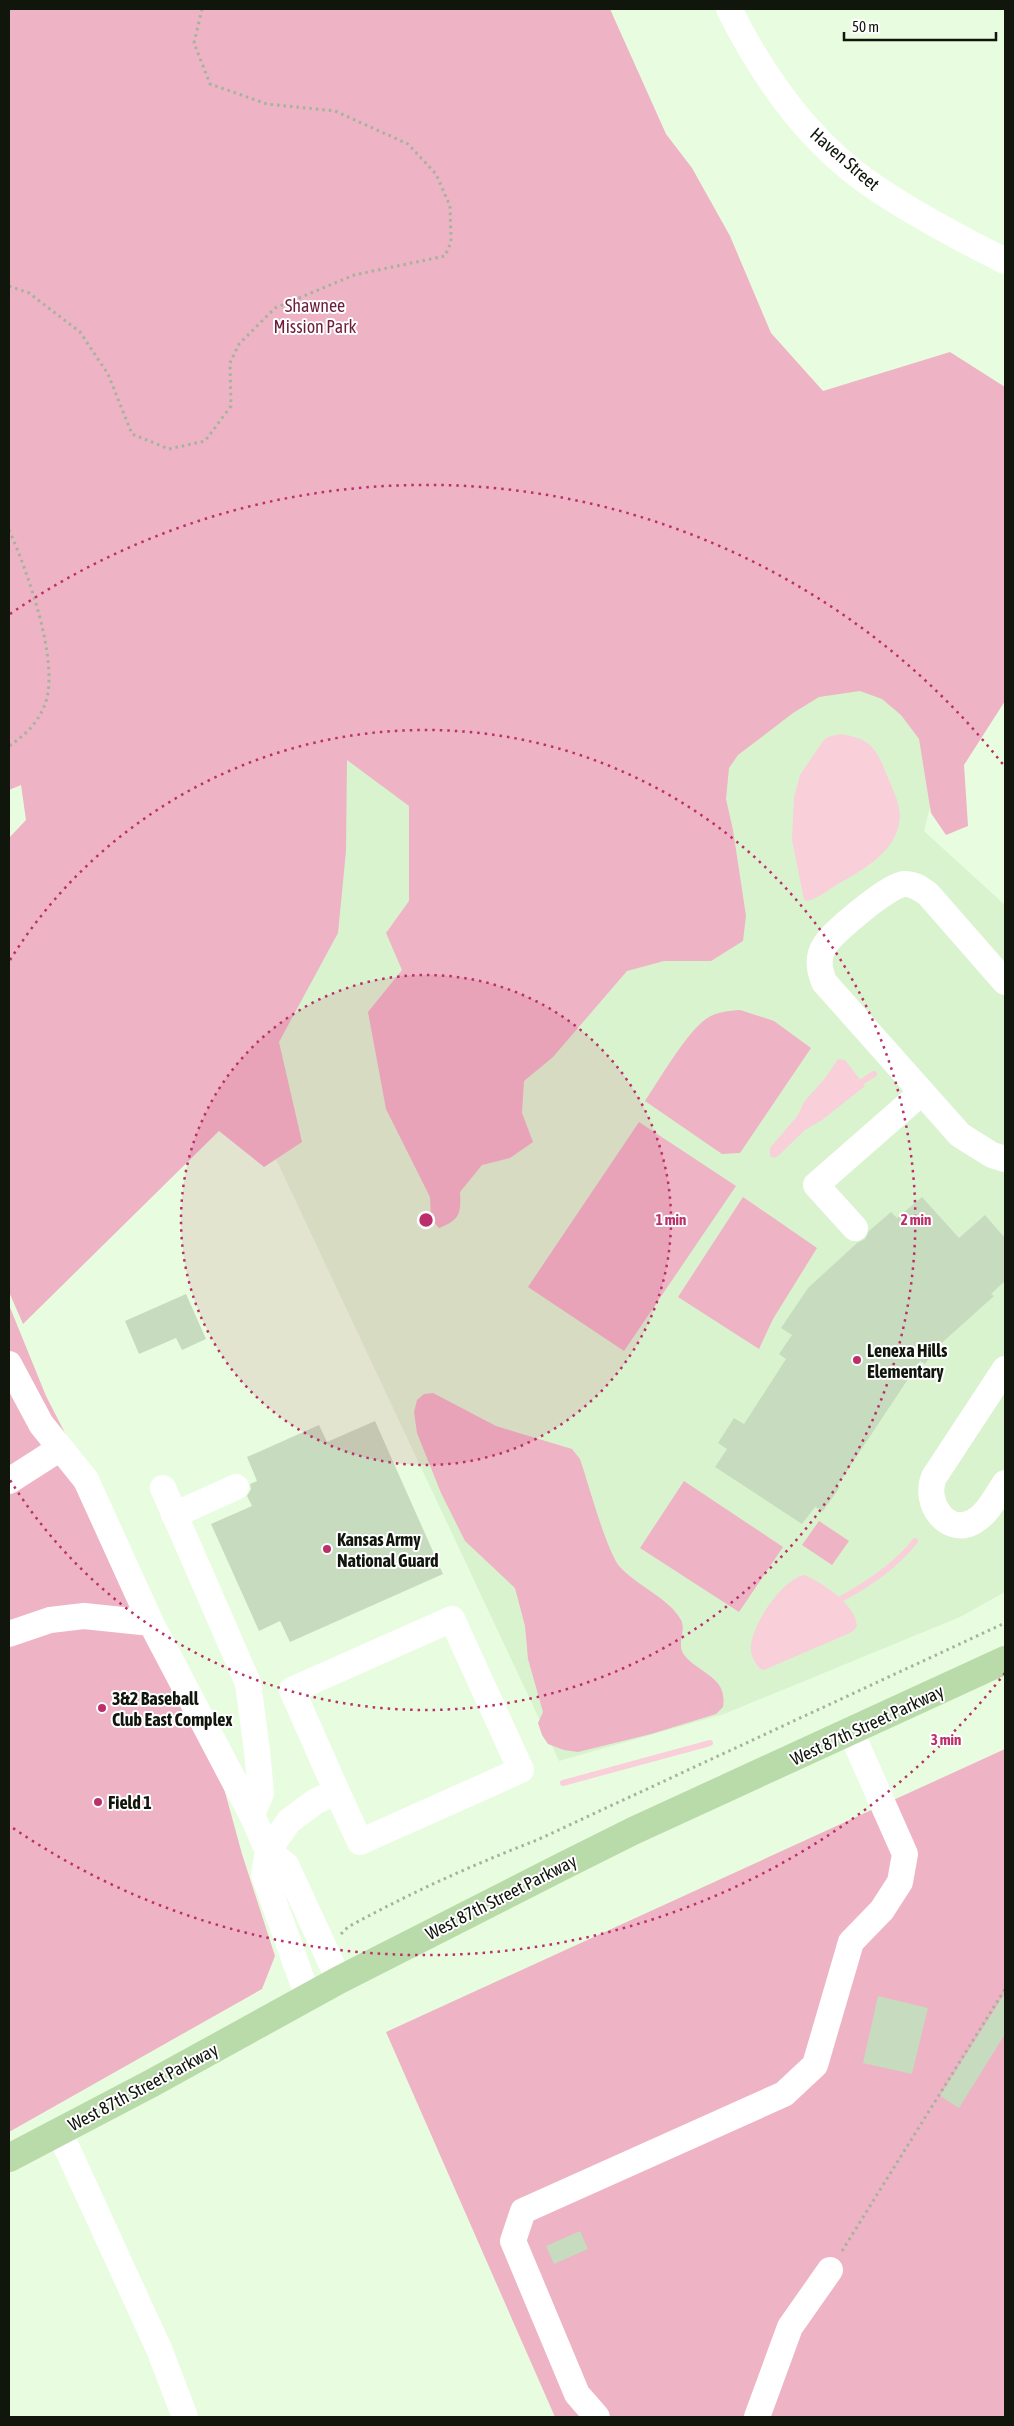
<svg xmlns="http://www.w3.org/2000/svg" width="1014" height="2426" font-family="'Asap Condensed',sans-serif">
<rect width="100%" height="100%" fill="#e8fddf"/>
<path fill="#daf3cf" d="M 937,370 L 949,731 L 924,831 L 1005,905 L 1005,1592 L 960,1617 L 724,1714 L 559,1761 L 86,755 Z"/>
<path fill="#eeb3c4" d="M 9,9 L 610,9 L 666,134 L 692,168 L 730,236 L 771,333 L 823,391 L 950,352 L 1005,387 L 1005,701 L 964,765 L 968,826 L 946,835 L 931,813 L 919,739 L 901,715 L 882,699 L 860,691 L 819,697 L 793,713 L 738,755 L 729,768 L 726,799 L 733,830 L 746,916 L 743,941 L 711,961 L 664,961 L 627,971 L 553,1057 L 524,1081 L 522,1113 L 533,1142 L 510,1158 L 482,1165 L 460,1192 C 461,1214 460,1220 439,1228 L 431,1219 L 430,1197 L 386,1109 L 368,1012 L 402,970 L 386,933 L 409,901 L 409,806 L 347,760 L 346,851 L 338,933 L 279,1042 L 302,1142 L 264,1167 L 219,1131 L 23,1324 L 9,1292 L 9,838 L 26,820 L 21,785 L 9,790 Z
M 740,1010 L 774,1021 L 811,1048 L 740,1153 L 722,1154 L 645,1101 C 659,1080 687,1032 706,1019 C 715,1012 729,1011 740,1010 Z
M 639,1122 L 736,1186 L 624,1351 L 528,1287 Z
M 743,1197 L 817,1248 L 773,1319 L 759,1349 L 678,1297 Z
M 9,1305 L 46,1396 L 169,1636 L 222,1781 L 242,1854 L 275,1956 L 262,1989 L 9,2132 Z
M 433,1393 L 496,1426 L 572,1449 L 580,1459 C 588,1482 607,1553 620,1567 C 636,1585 670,1599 681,1620 C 687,1632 675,1644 685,1656 C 700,1674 728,1677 723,1707 L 716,1714 L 651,1734 L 578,1752 L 564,1750 L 548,1744 L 542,1735 L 538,1723 L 543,1712 L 528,1659 L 525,1626 L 515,1588 L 465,1541 L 441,1493 L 417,1433 L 414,1412 L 417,1400 L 424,1394 Z
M 684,1481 L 783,1547 L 739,1612 L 640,1548 Z
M 819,1521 L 849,1541 L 832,1565 L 802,1545 Z
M 1005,1749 L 1005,2417 L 555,2417 L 386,2032 Z"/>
<path fill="#f9cfda" d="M 840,734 C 869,738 876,747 886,773 C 892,788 903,807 899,824 C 893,854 862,870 838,884 C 828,890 820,897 808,901 L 804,900 L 792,840 L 794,797 L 800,775 L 823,741 L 828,737 Z
M 838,1059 L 845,1060 L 865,1086 L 822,1120 L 805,1130 L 778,1156 L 774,1158 L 770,1156 L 770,1148 L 798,1115 L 804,1102 L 826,1077 Z
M 804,1575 C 822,1582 856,1605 857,1626 L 852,1632 L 764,1670 L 760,1669 C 756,1664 752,1658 751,1652 C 748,1629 781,1580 804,1575 Z"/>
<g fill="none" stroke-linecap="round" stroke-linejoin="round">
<path stroke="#f9cfda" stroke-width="6" d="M 863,1081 L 874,1074
M 841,1599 C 868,1584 896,1566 915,1541
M 563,1783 L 710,1743"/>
</g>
<path fill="#c7dcbe" d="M 922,1197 L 959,1238 L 985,1215 L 1005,1238 L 1005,1281 L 991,1294 L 994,1296 L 935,1349 L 925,1364 L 920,1361 L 837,1486 L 840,1487 L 823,1511 L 815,1507 L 802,1524 L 715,1467 L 727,1449 L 718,1443 L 734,1418 L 744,1424 L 786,1359 L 779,1354 L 792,1335 L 781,1328 L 808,1288 L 857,1243 L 865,1239 L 869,1231 L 891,1212 L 897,1218 Z
M 186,1294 L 206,1339 L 182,1350 L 176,1338 L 139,1354 L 125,1321 Z
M 375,1421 L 443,1574 L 290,1642 L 280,1621 L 259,1631 L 211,1524 L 252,1506 L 247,1496 L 251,1489 L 250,1484 L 257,1481 L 247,1457 L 319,1425 L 327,1442 Z
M 1005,1993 L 1005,2034 L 959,2108 L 940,2096 Z
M 878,1996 L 928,2008 L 912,2074 L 863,2063 Z
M 580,2231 L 588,2249 L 554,2264 L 546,2246 Z"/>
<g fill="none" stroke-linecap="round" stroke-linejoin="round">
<path stroke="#a4b49c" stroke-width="3" stroke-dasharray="2.5 4" stroke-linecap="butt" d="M 9,286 L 29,293 L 80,332 L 108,374 L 132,434 L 169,449 L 205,441 L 231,406 L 230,363 L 239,344 L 275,308 L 354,275 L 445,256 L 451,242 L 450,206 L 436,174 L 408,144 L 335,111 L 267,104 L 210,84 L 194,43 L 202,9
M 9,530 C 27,570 62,666 44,707 C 36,725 24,736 9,746
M 341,1934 L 348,1927 C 410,1893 472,1865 537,1840 L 1005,1623
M 842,2251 L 1005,1989"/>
<path stroke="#fff" stroke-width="26" d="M 729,9 C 762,75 808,141 870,184 C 912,213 959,238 1005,261
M 1005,982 L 928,894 C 921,889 914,883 904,884 C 889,885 833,932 825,945 C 817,957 819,969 824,982 L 960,1135 L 992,1155 L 1005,1159
M 855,1228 L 816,1185 L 921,1093
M 9,1364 L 41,1424 L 86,1480 L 151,1623 L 252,1815 L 268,1851 L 286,1865 L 339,1980
M 1005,1369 L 934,1477 C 923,1503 947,1536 973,1522 C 988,1514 996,1496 1005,1483
M 9,1481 L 59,1449
M 163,1488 L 248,1683 L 257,1751 L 261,1793 L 252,1815
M 174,1515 L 236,1487
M 9,1634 L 50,1620 L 84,1616 L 151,1623
M 308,1997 L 264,1875 L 268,1851 L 289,1821 L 316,1801 L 337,1792 L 292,1690 L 452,1619 L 521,1770 L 360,1842 L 337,1792
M 59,2131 L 159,2349 L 185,2417
M 597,2417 L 577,2394 L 513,2241 L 523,2211 L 784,2094 L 815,2065 L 851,1942 L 882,1910 L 900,1882 L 905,1854 L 851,1732
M 757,2417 L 790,2327 L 830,2270"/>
<path stroke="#b9daa9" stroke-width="28" d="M 9,2158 L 152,2083 L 339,1980 L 561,1867 L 633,1831 L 1005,1660"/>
</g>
<circle cx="426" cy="1220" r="245" fill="#bb306a" fill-opacity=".12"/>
<g fill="none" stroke="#bb306a" stroke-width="2.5" stroke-dasharray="2.5 5">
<circle cx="426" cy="1220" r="245"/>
<path d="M10 960A490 490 0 1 1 10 1480"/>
<path d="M1005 1673A735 735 0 0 1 10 1826M10 614A735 735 0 0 1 1005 767"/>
</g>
<g fill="#bb306a" stroke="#fff" stroke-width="2">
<circle cx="857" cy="1360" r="5"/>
<circle cx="327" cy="1549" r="5"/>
<circle cx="102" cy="1708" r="5"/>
<circle cx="98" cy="1802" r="5"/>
</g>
<g text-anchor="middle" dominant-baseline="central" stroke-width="4" stroke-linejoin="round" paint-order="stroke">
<g font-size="18" fill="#10160c" stroke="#fff">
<text transform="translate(845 159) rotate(41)">Haven Street</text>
<text transform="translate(867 1725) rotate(-25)">West 87th Street Parkway</text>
<text transform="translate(501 1897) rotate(-27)">West 87th Street Parkway</text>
<text transform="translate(143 2087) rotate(-28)">West 87th Street Parkway</text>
</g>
<g font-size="18" fill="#6c1e3c" stroke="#fff">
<text x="315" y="305">Shawnee<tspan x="315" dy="21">Mission Park</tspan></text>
</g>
<g font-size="18" font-weight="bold" fill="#10160c" stroke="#fff" text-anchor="start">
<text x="867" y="1350">Lenexa Hills<tspan x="867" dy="21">Elementary</tspan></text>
<text x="337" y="1539">Kansas Army<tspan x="337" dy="21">National Guard</tspan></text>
<text x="112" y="1698">3&amp;2 Baseball<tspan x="112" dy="21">Club East Complex</tspan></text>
<text x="108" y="1802">Field 1</text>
</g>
</g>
<circle cx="426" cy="1220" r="8" fill="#bb306a" stroke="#fff" stroke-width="2.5"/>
<g font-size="15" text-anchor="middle" font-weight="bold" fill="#bb306a" stroke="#fff" stroke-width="4" stroke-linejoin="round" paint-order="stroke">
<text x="671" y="1225">1 min</text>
<text x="916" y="1225">2 min</text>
<text x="946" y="1745">3 min</text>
</g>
<rect width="1014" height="2426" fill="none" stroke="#10160c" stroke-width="20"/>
<path d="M844 32v8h152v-8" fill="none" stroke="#10160c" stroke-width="2.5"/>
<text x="852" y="32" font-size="15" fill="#10160c" stroke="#ffffff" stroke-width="4" paint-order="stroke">50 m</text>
</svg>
